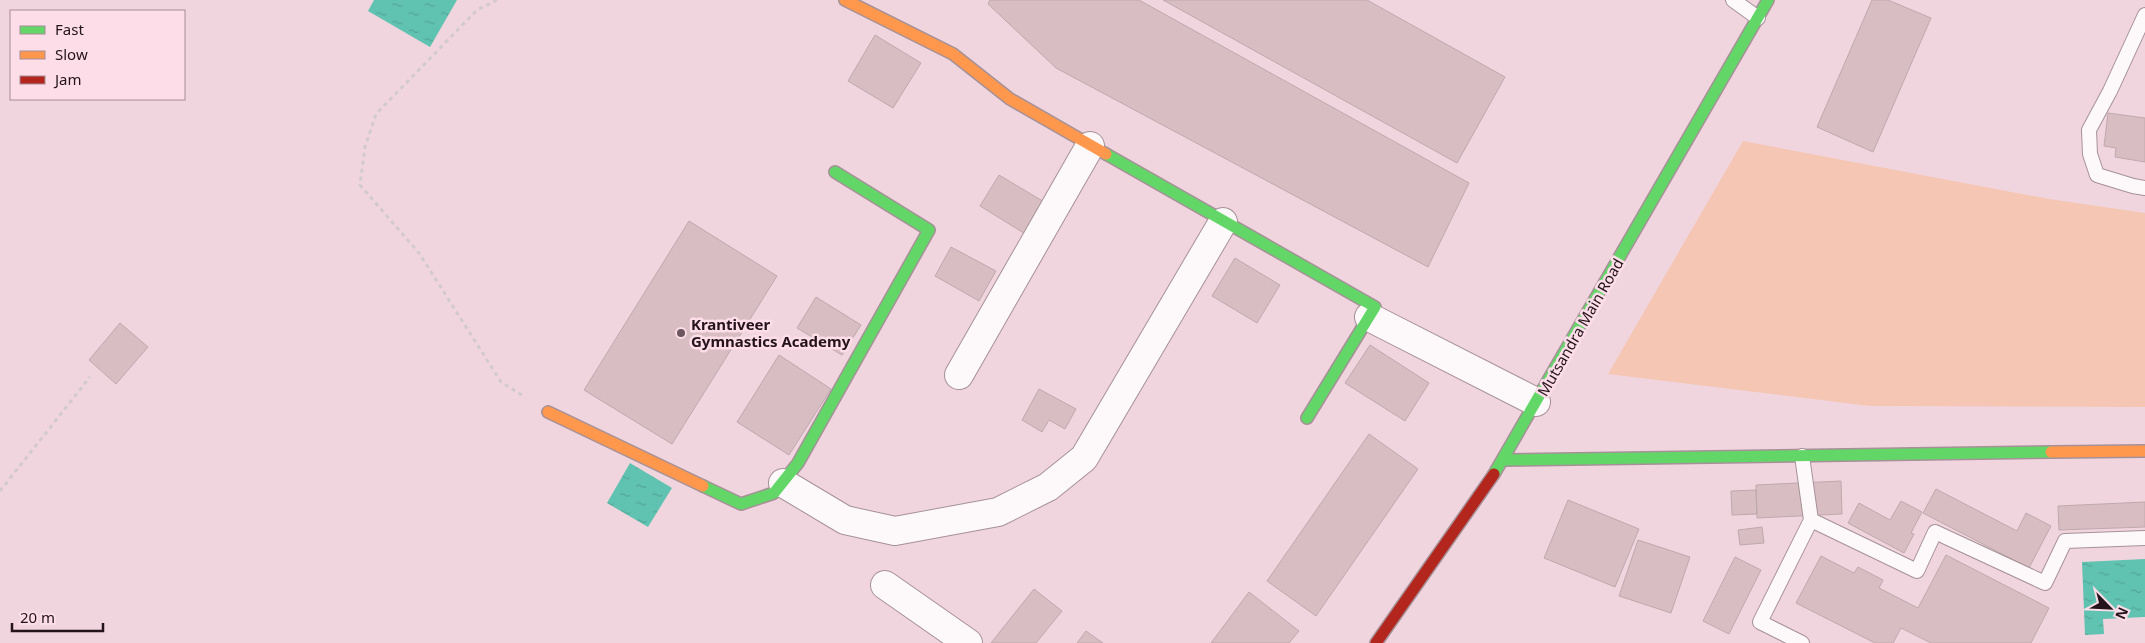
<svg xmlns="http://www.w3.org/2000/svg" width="2145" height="643" font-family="'Noto Sans',sans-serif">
<defs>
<pattern id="water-ripples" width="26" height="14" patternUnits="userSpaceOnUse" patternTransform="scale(1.25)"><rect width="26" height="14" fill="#60c2b0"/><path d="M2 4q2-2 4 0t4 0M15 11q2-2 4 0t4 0" fill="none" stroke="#53a697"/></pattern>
</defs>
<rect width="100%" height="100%" fill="#f1d5de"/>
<path fill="#f4c6b3" d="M 1743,141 L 2049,199 L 2145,213 L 2145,407 L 1870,406 L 1608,374 Z"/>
<path fill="url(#water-ripples)" d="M 374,0 L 457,0 L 430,47 L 368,11 Z
M 630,463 L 672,488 L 648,527 L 607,503 Z
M 2145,559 L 2145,617 L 2103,619 L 2104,634 L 2085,635 L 2082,562 Z"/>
<path fill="#d8bdc2" stroke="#bea9ae" d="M 990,0 L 1139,0 L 1469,183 L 1428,267 L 1056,68 L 988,4 Z
M 1163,0 L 1367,0 L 1505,77 L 1457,163 Z
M 1872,0 L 1888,0 L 1931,18 L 1873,152 L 1817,127 Z
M 875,35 L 921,63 L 893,108 L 848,81 Z
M 2108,113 L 2145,118 L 2145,162 L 2115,157 L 2116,148 L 2104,146 Z
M 999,175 L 1046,203 L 1027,235 L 980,206 Z
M 689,221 L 777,276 L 672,444 L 584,390 Z
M 951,247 L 996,271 L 979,301 L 935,276 Z
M 1235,258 L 1280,285 L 1257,323 L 1212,296 Z
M 816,297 L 861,325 L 842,355 L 797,328 Z
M 120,323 L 148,347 L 116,384 L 89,360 Z
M 1370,345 L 1429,383 L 1405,421 L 1345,383 Z
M 779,355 L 831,389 L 789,455 L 737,422 Z
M 1039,389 L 1076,409 L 1065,429 L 1049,420 L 1042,432 L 1022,420 Z
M 1369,434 L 1418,469 L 1316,616 L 1267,581 Z
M 1841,481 L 1842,514 L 1757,518 L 1756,485 Z
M 1936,489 L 2017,531 L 2026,513 L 2051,526 L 2029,568 L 1923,513 Z
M 1756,490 L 1757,514 L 1732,515 L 1731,491 Z
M 1568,500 L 1639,529 L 1615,587 L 1544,558 Z
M 1901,501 L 1922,512 L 1911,533 L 1914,534 L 1904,553 L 1848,523 L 1859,503 L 1890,520 Z
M 2145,502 L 2145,527 L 2059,530 L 2058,506 Z
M 1762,527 L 1764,543 L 1740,545 L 1738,530 Z
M 1638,540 L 1690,557 L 1671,613 L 1619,596 Z
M 1946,555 L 2049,608 L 2031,643 L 1931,643 L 1901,628 L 1893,643 L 1875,643 L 1796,603 L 1821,556 L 1854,573 L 1858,567 L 1883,580 L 1879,588 L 1918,608 Z
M 1735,557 L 1761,570 L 1729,634 L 1703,621 Z
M 1034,589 L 1062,611 L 1036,643 L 991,643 Z
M 1249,592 L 1299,631 L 1289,643 L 1211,643 Z
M 1086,631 L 1103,643 L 1077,643 Z"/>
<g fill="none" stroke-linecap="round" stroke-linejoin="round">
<defs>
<path id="lane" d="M 1733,0 L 1758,18
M 2145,15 L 2110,91 L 2089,130 L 2090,154 L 2097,175 L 2133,186 L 2145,188
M 1802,456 L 1811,520 L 1760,622 L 1802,643
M 1811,520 L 1917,571 L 1935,532 L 2045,583 L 2065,541 L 2145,538"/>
<path id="street" d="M 1369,317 L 1536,402
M 959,375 L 1090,146
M 783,483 L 845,520 L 895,531 L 998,512 L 1048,487 L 1084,458 L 1223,222
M 885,585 L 968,643"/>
<path id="fast" d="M 1106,154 L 1375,307 L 1307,418
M 1504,460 L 2051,452
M 1494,474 L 1768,0
M 703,486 L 741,504 L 774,493 L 798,463 L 929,230 L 835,172"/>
<path id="slow" d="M 845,0 L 953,54 L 1010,99 L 1106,154
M 548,412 L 703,486
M 2051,452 L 2145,451"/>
<path id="jam" d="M 1376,643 L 1494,474"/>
</defs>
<use href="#lane" stroke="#a69198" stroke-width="16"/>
<use href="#street" stroke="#a69198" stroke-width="30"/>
<use href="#fast" stroke="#a69198" stroke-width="14"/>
<use href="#slow" stroke="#a69198" stroke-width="14"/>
<use href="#jam" stroke="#a69198" stroke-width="14"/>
<path stroke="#d2cacd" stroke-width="3" stroke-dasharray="4 4" stroke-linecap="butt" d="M 497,0 L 477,10 L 376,114 L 365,147 L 360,185 L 419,253 L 501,382 L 525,397
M 0,491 L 90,377"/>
<use href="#lane" stroke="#fdf9fa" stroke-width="14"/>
<use href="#street" stroke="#fdf9fa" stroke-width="28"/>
<use href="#fast" stroke="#63d668" stroke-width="11"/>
<use href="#slow" stroke="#ff974d" stroke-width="11"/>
<use href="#jam" stroke="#b3261e" stroke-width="11"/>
</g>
<circle fill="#6c575f" stroke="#fcdde8" stroke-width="2" cx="681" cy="333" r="5"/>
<g text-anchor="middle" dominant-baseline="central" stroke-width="5" stroke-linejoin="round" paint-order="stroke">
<g font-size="15" font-weight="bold" fill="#24131a" stroke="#fcdde8" text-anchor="start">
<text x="691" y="324">Krantiveer<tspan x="691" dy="17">Gymnastics Academy</tspan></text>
</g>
<g font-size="15" fill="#24131a" stroke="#fcdde8">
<text transform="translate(1580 327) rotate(-60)">Mutsandra Main Road</text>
</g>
</g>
<rect x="10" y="10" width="175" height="90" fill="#fcdde8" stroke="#a68c96"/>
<rect x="20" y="26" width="25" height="8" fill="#63d668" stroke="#a68c96"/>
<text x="55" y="35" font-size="15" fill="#24131a">Fast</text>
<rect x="20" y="51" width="25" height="8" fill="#ff974d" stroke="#a68c96"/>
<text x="55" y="60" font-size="15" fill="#24131a">Slow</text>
<rect x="20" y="76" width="25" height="8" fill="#b3261e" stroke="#a68c96"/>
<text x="55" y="85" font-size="15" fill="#24131a">Jam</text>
<g transform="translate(2110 608) rotate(114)" stroke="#fcdde8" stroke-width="4" paint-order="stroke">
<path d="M0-4L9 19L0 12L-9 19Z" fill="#24131a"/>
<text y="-8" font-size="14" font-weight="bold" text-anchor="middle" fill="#24131a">N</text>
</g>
<path d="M12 623v8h91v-8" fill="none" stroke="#24131a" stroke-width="2.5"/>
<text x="20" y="623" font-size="15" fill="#24131a" stroke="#fcdde8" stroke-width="4" paint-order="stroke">20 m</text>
</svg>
